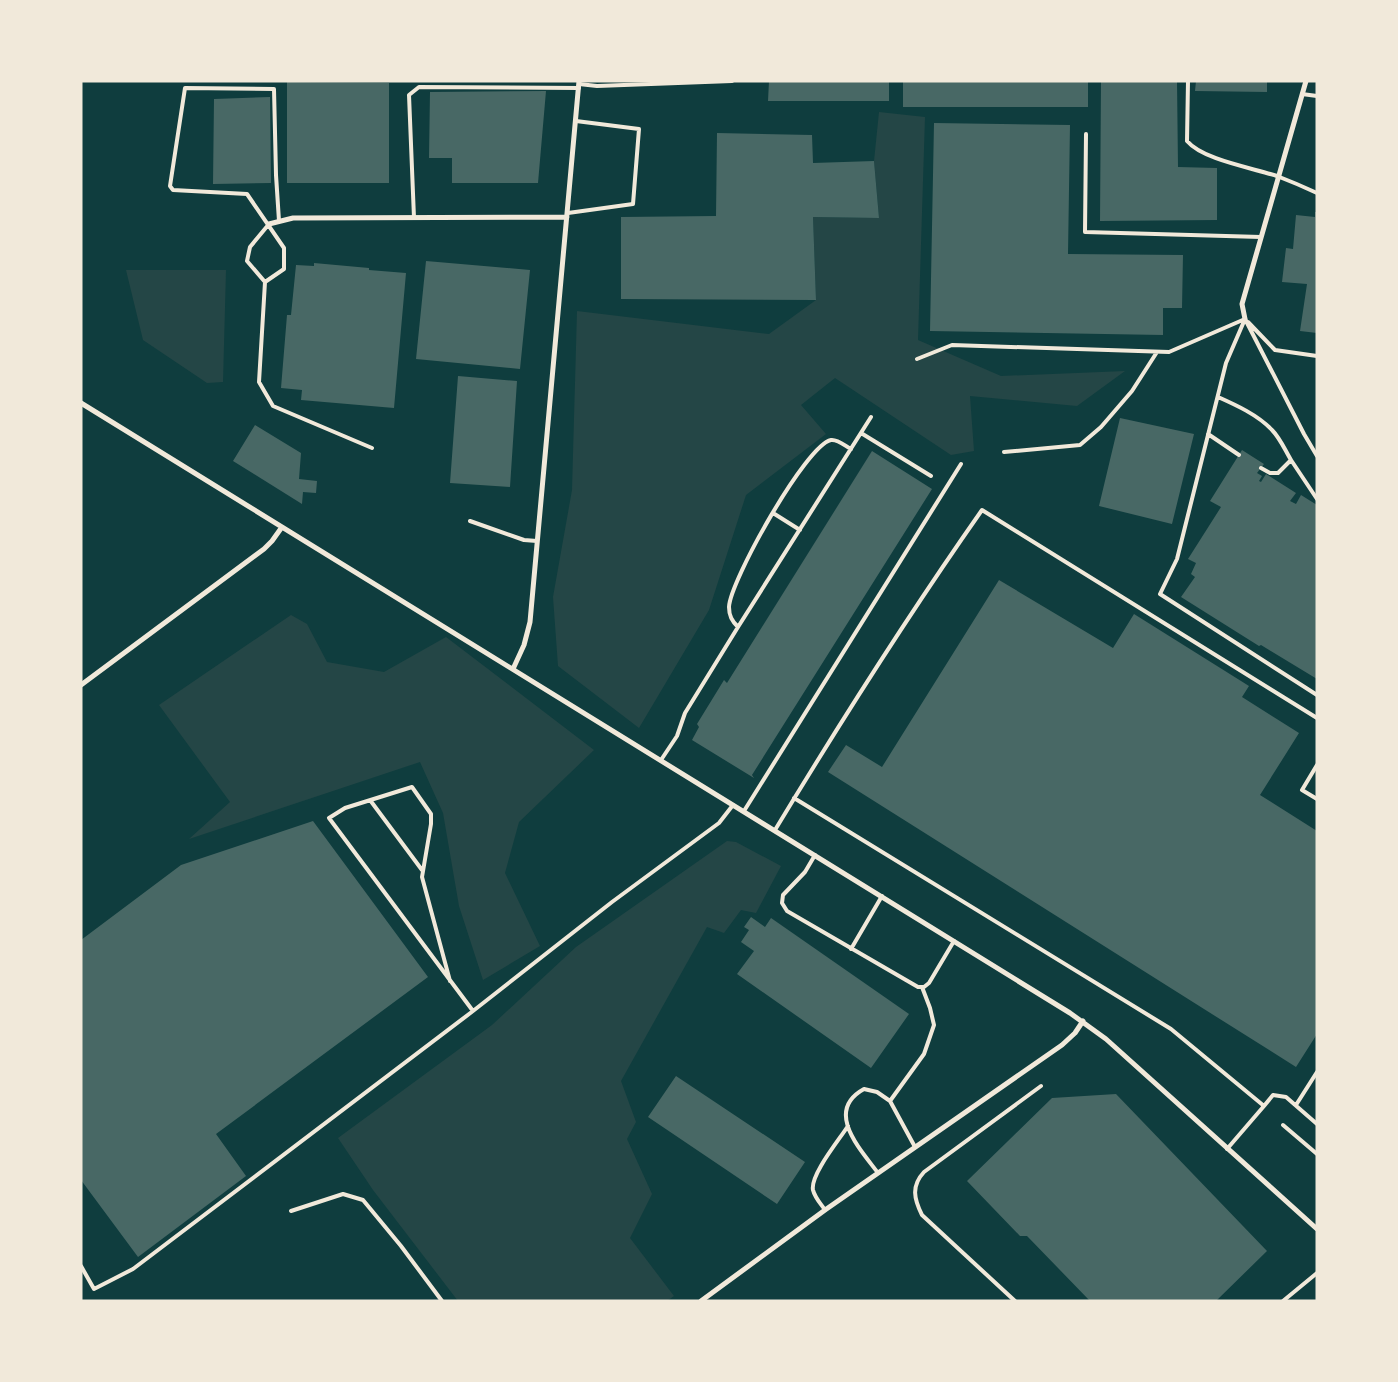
<svg xmlns="http://www.w3.org/2000/svg" width="1398" height="1382" font-family="'Exo 2',sans-serif">
<rect width="100%" height="100%" fill="#0f3d3e"/>
<path fill="#244646" d="M 879,112 L 925,117 L 918,340 L 1001,376 L 1125,371 L 1077,406 L 970,396 L 974,451 L 951,455 L 835,378 L 801,405 L 826,434 L 746,495 L 709,610 L 639,728 L 558,666 L 553,597 L 572,490 L 577,311 L 769,334 L 816,300 L 813,217 L 879,218 L 874,161 Z
M 126,270 L 226,270 L 223,382 L 207,383 L 143,340 Z
M 291,615 L 307,624 L 327,662 L 384,672 L 446,637 L 594,750 L 519,822 L 505,873 L 540,946 L 483,980 L 459,906 L 443,813 L 420,762 L 189,839 L 230,802 L 159,705 Z
M 727,841 L 736,842 L 781,866 L 756,913 L 741,910 L 724,933 L 707,927 L 621,1081 L 636,1122 L 627,1139 L 652,1194 L 630,1238 L 674,1296 L 667,1301 L 458,1301 L 373,1190 L 338,1138 L 492,1025 L 576,947 Z"/>
<path fill="#486865" d="M 769,81 L 889,81 L 889,101 L 768,101 Z
M 903,81 L 1088,81 L 1088,107 L 903,107 Z
M 1101,81 L 1177,81 L 1178,167 L 1217,168 L 1217,220 L 1100,221 Z
M 1196,81 L 1267,81 L 1267,92 L 1195,91 Z
M 287,82 L 389,83 L 389,183 L 287,183 Z
M 546,91 L 538,183 L 452,183 L 452,158 L 429,158 L 430,92 Z
M 270,97 L 271,183 L 213,184 L 214,99 Z
M 934,123 L 1070,125 L 1068,254 L 1183,255 L 1182,308 L 1163,308 L 1163,335 L 930,331 Z
M 717,133 L 812,135 L 813,163 L 874,161 L 879,218 L 813,217 L 816,300 L 621,299 L 621,217 L 716,216 Z
M 1315,212 L 1317,212 L 1317,333 L 1300,331 L 1307,284 L 1282,282 L 1286,248 L 1293,249 L 1296,215 L 1315,217 Z
M 426,261 L 530,270 L 520,369 L 416,359 Z
M 314,263 L 369,268 L 369,270 L 406,273 L 394,408 L 301,400 L 302,390 L 281,388 L 287,315 L 291,315 L 296,265 L 314,266 Z
M 458,376 L 517,381 L 510,487 L 450,483 Z
M 1120,418 L 1194,434 L 1172,524 L 1099,506 Z
M 255,425 L 301,453 L 299,479 L 317,481 L 316,493 L 303,492 L 302,504 L 233,461 Z
M 1242,450 L 1264,464 L 1257,473 L 1262,476 L 1259,481 L 1261,482 L 1266,474 L 1296,493 L 1290,501 L 1296,504 L 1301,495 L 1317,505 L 1317,679 L 1261,645 L 1259,646 L 1181,597 L 1195,577 L 1191,574 L 1196,563 L 1188,559 L 1221,507 L 1210,501 Z
M 872,451 L 932,489 L 752,775 L 754,778 L 692,740 L 699,727 L 697,724 L 724,680 L 727,683 Z
M 999,580 L 1113,648 L 1134,614 L 1249,686 L 1242,697 L 1299,733 L 1260,795 L 1317,831 L 1317,1034 L 1296,1067 L 828,772 L 846,745 L 882,767 Z
M 313,821 L 428,977 L 216,1134 L 246,1176 L 138,1257 L 81,1180 L 81,940 L 181,865 Z
M 751,917 L 765,927 L 771,918 L 909,1014 L 871,1068 L 737,974 L 754,951 L 741,942 L 749,930 L 744,927 Z
M 676,1076 L 805,1162 L 777,1204 L 648,1117 Z
M 1116,1094 L 1267,1251 L 1216,1301 L 1090,1301 L 1027,1236 L 1020,1236 L 967,1181 L 1052,1098 Z"/>
<g fill="none" stroke-linecap="round" stroke-linejoin="round">
<path stroke="#f1e9da" stroke-width="4" d="M 1188,81 L 1187,141 C 1203,160 1253,168 1277,176 C 1290,181 1304,187 1317,193
M 579,84 L 597,86 L 732,81
M 1302,94 L 1317,96
M 1086,134 L 1085,232 L 1261,237
M 568,213 L 633,204 L 639,129 L 576,121
M 414,218 L 409,95 L 419,87 L 579,88
M 269,224 L 250,247 L 247,261 L 265,282 L 284,269 L 284,248 L 247,194 L 173,190 L 170,186 L 185,88 L 274,89 L 276,175 L 279,221
M 265,282 L 259,382 L 273,406 L 372,448
M 1245,319 L 1226,363 L 1177,559 L 1160,594 L 1317,695
M 1245,319 L 1304,434 L 1317,456
M 1248,322 L 1275,350 L 1317,356
M 917,359 L 952,345 L 1169,352 L 1245,319
M 1218,397 C 1236,405 1258,415 1272,430 C 1280,438 1285,450 1291,460 L 1278,473 L 1270,473 L 1261,468
M 861,433 L 931,476
M 1208,434 L 1239,455
M 1004,452 L 1080,445 L 1101,427 L 1132,391 L 1157,352
M 1291,460 L 1317,499
M 773,513 L 800,530
M 470,521 L 524,540 L 537,541
M 738,627 C 732,621 729,616 729,607 C 730,581 806,445 831,440 C 838,439 845,446 851,449
M 661,760 L 677,736 L 685,713 L 738,627 L 871,417
M 1317,765 L 1302,790 L 1317,799
M 794,798 L 1171,1029 L 1264,1106 L 1227,1149
M 370,800 L 422,870
M 744,811 L 961,464
M 775,830 C 841,721 909,614 982,510 L 1317,718
M 815,855 L 805,872 L 783,895 L 782,903 L 787,911 L 918,987 L 924,987 L 929,983 L 954,941
M 851,949 L 882,896
M 450,981 L 422,877 L 431,824 L 431,814 L 412,787 L 345,808 L 329,818 L 473,1011
M 890,1101 L 924,1054 L 934,1025 L 930,1008 L 922,987
M 1296,1105 L 1317,1072
M 1264,1106 L 1273,1095 L 1286,1097 L 1317,1124
M 1283,1125 L 1317,1154
M 878,1173 C 860,1149 824,1111 864,1089 L 877,1092 L 890,1101 L 915,1147
M 825,1210 C 821,1204 815,1198 813,1190 C 810,1175 839,1140 848,1126
M 291,1211 L 343,1194 L 363,1200 L 401,1246 L 442,1301
M 81,1266 L 94,1289 L 133,1269 L 473,1011 L 612,902 L 719,823 L 733,805
M 1015,1301 L 922,1215 C 914,1199 911,1186 924,1172 L 1041,1086
M 1283,1301 L 1317,1273"/>
<path stroke="#f1e9da" stroke-width="5" d="M 269,224 L 293,218 L 567,217
M 1245,319 L 1242,304 L 1306,81
M 81,403 L 1070,1013 L 1106,1039 L 1317,1229
M 513,669 L 524,645 L 530,622 L 579,81
M 81,685 L 264,549 L 272,541 L 282,527
M 701,1301 L 825,1210 L 1062,1045 L 1075,1033 L 1083,1021"/>
</g>
<rect width="1398" height="1382" fill="none" stroke="#f1e9da" stroke-width="165"/>
</svg>
